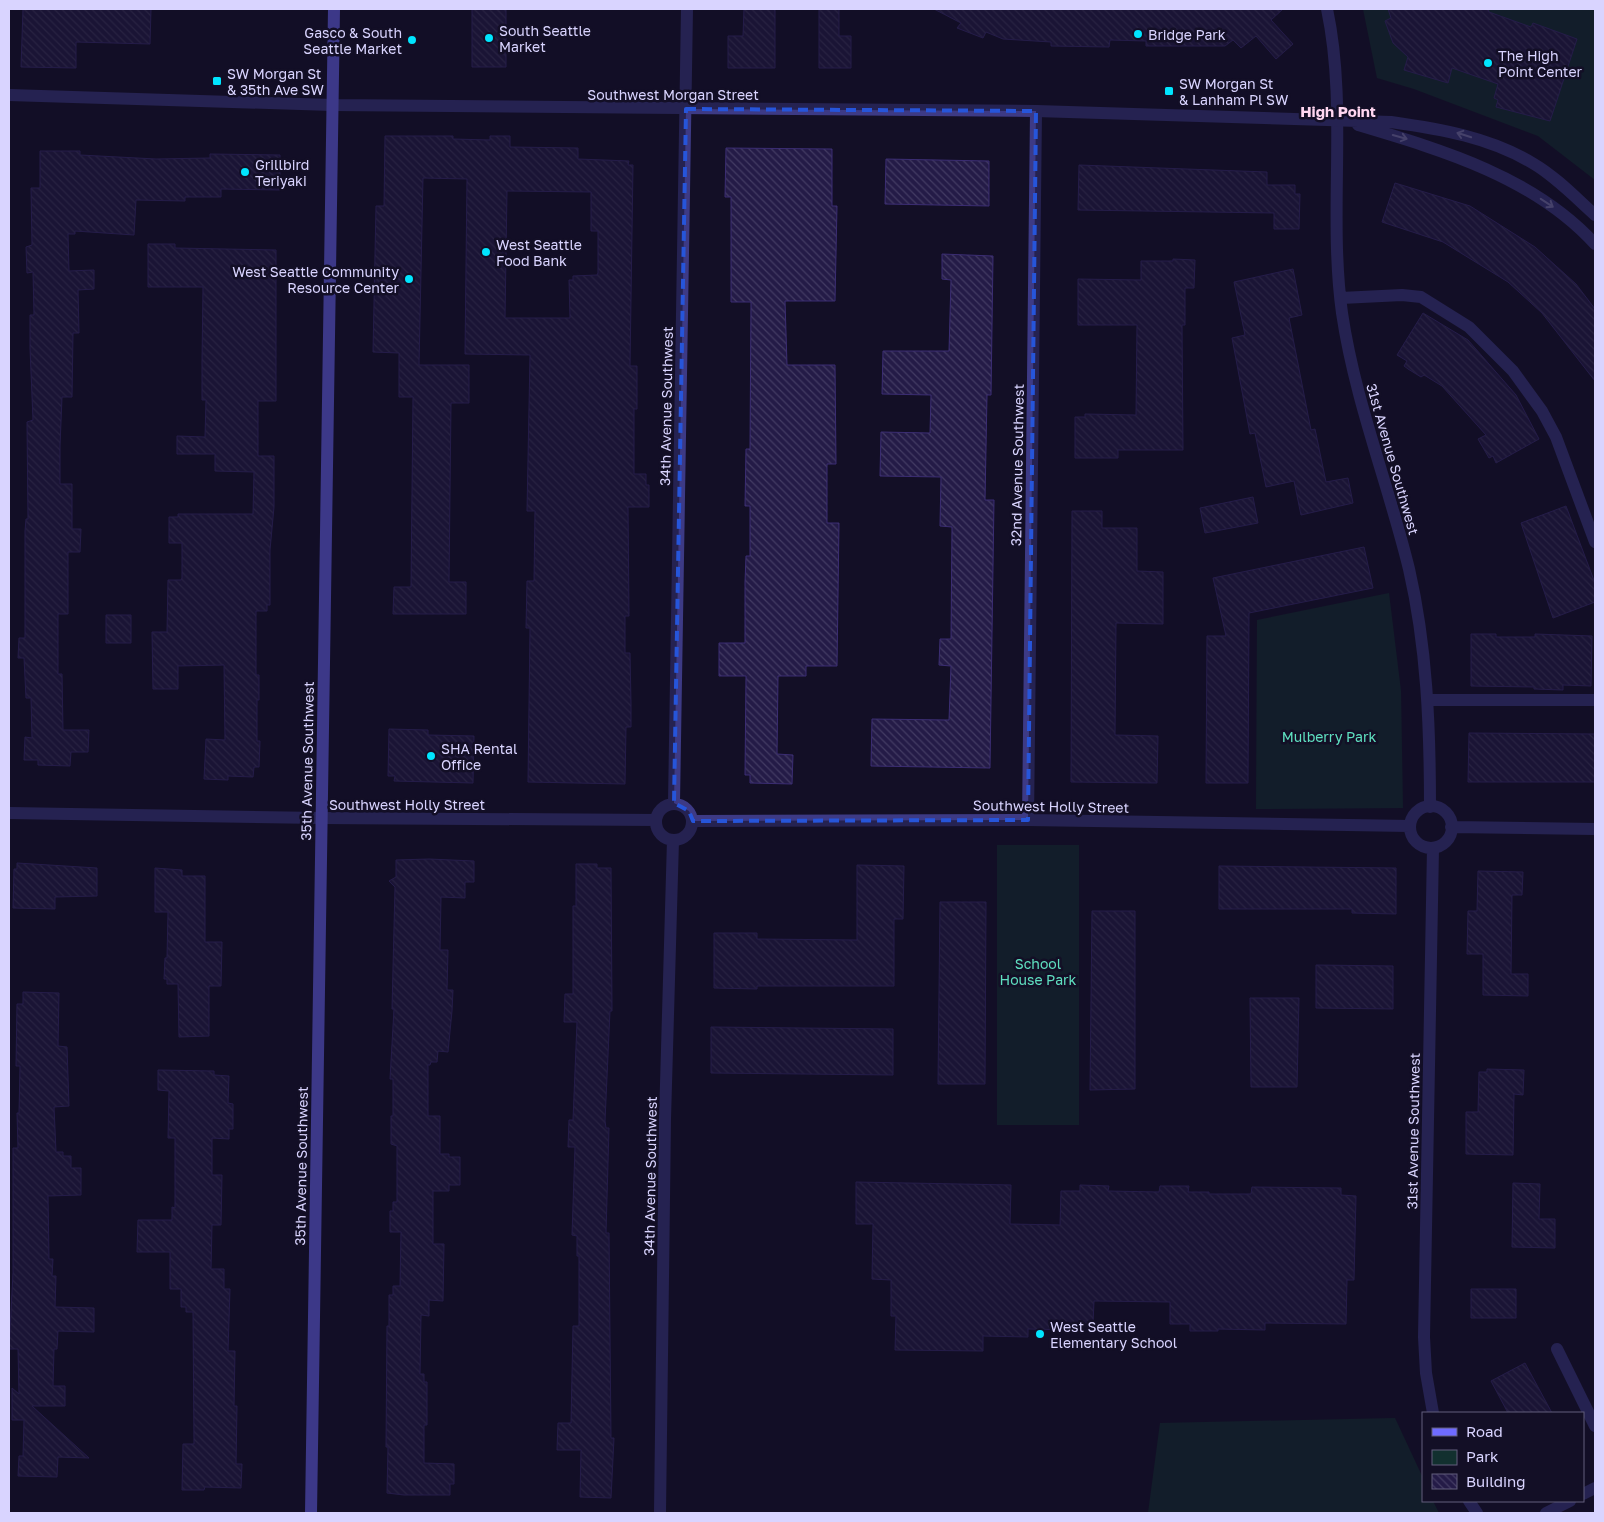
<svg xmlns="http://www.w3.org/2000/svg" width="1604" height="1522" font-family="'Golos Text',sans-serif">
<defs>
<pattern id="building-back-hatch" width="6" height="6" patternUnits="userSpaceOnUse" patternTransform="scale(1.25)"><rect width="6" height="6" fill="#241b47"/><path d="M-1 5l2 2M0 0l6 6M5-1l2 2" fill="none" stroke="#433b63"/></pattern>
</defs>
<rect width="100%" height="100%" fill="#130f26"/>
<path fill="#12302f" d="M 1363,9 L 1595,9 L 1595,180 L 1538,136 L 1414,89 L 1377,78 Z
M 1389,593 L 1401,691 L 1403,808 L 1256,809 L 1257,620 Z
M 997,845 L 1079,845 L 1079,1125 L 997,1125 Z
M 1395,1418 L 1423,1478 L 1423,1501 L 1433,1501 L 1439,1513 L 1148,1513 L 1160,1423 Z"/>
<path fill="url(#building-back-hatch)" stroke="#3b2d73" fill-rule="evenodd" d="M 23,9 L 151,9 L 150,44 L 76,42 L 76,68 L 21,67 Z
M 472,9 L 506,9 L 506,67 L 472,67 Z
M 744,9 L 775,9 L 775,68 L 728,68 L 728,36 L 743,36 Z
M 819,9 L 839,9 L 839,36 L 851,36 L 851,68 L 819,68 Z
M 934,9 L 1283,9 L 1271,20 L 1293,44 L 1276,59 L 1256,36 L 1241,48 L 1233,40 L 1225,46 L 1146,46 L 1146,41 L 1110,40 L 1109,47 L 1051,46 L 1051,42 L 1003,39 L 986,32 L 983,38 L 957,28 L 961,23 Z
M 1388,9 L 1488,9 L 1489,12 L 1531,27 L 1533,23 L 1577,39 L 1550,121 L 1496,107 L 1498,100 L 1494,98 L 1498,84 L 1452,68 L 1448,83 L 1404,70 L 1408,57 L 1393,43 L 1385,21 L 1391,18 Z
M 385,136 L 453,136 L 453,139 L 490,140 L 490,136 L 510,136 L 510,147 L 578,148 L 578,159 L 629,161 L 628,165 L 633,165 L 630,366 L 637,366 L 637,409 L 634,409 L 634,474 L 646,474 L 646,485 L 649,485 L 649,507 L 628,507 L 629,616 L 625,616 L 625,653 L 630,653 L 631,704 L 631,727 L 626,727 L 625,784 L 528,782 L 530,628 L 526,628 L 527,581 L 534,581 L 535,511 L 527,511 L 530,355 L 465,354 L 467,179 L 423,178 L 419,365 L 469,365 L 469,403 L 451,403 L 449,582 L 466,582 L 466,614 L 393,614 L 394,587 L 411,587 L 413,397 L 399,397 L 399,353 L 373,352 L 376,206 L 384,206 ZM 507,191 L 591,192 L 591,231 L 598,231 L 598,273 L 597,275 L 573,276 L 573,280 L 569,280 L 570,318 L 505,318 Z
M 726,148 L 832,149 L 832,206 L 837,206 L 835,301 L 785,301 L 787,365 L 835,365 L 836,464 L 827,464 L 827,523 L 839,523 L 837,666 L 806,666 L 806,676 L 778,676 L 777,754 L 793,755 L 792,784 L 750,783 L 750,775 L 745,775 L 746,676 L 719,676 L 719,643 L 745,643 L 745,582 L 746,556 L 750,556 L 750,506 L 745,506 L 746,449 L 750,449 L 751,302 L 731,302 L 731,197 L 725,197 Z
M 40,151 L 80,151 L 80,155 L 156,159 L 210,158 L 210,154 L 280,155 L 280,190 L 221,189 L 221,197 L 185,197 L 185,201 L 136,200 L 134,235 L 75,231 L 75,234 L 68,234 L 69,271 L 94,270 L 94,289 L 78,290 L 79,333 L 73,333 L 72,397 L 62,397 L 60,446 L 60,484 L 72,484 L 72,529 L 81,529 L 80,552 L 68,552 L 68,614 L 58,614 L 58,674 L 62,674 L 63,730 L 89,730 L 88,752 L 71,752 L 70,766 L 38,765 L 38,760 L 24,760 L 25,737 L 32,738 L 31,698 L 26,698 L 24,658 L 18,658 L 19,638 L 25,638 L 25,531 L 26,519 L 28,519 L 27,422 L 33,420 L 30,348 L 30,315 L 34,315 L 33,272 L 27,273 L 26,247 L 32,245 L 31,188 L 40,188 Z
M 886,159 L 989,161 L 989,206 L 885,204 Z
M 1079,165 L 1267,172 L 1267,185 L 1295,185 L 1295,194 L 1300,194 L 1299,229 L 1274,229 L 1274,213 L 1078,210 Z
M 1395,183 L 1470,206 L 1535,247 L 1576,284 L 1595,309 L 1595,381 L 1542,313 L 1508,282 L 1443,242 L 1382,222 Z
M 148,244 L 175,244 L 175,248 L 276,250 L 276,401 L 258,401 L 258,456 L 274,456 L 274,507 L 270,550 L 270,605 L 267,605 L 267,611 L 256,611 L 256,675 L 259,675 L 259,700 L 257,700 L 257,741 L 260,741 L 259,767 L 254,767 L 253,777 L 228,776 L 228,780 L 204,779 L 206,739 L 225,740 L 224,665 L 178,666 L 178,689 L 153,689 L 152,632 L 167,632 L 168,580 L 181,580 L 182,578 L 182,543 L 169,543 L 169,517 L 178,517 L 178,514 L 253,514 L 254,472 L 215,471 L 215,454 L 177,454 L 177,436 L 205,437 L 206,400 L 202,400 L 202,361 L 203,287 L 148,287 Z
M 942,254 L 993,256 L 991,395 L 987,395 L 985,500 L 994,500 L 990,768 L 871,766 L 872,719 L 949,720 L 951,666 L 939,665 L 940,639 L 951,639 L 952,527 L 940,526 L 941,477 L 880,476 L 881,432 L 930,433 L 931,395 L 882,394 L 883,351 L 949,351 L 951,280 L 942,279 Z
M 1173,259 L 1195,260 L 1194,288 L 1185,288 L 1185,325 L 1182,325 L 1183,450 L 1118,450 L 1118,458 L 1075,458 L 1075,417 L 1085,417 L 1085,414 L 1136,415 L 1137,325 L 1078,325 L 1078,279 L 1141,280 L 1141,261 L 1173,261 Z
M 1293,269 L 1302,315 L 1289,318 L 1311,430 L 1315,429 L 1326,482 L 1348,478 L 1353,503 L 1301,515 L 1294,481 L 1266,487 L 1255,433 L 1250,434 L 1232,338 L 1245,335 L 1234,282 Z
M 1423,313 L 1468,340 L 1516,395 L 1539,439 L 1496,463 L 1493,456 L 1489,458 L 1478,439 L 1486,435 L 1442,386 L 1424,375 L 1421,377 L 1408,369 L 1404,366 L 1407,361 L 1397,355 Z
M 1253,497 L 1258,523 L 1205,533 L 1200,508 Z
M 1566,506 L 1595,583 L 1595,602 L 1553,618 L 1521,523 Z
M 1072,511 L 1102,511 L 1102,528 L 1137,528 L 1137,571 L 1163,572 L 1163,624 L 1116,623 L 1115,735 L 1158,736 L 1157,783 L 1071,782 Z
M 1364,547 L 1373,588 L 1249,613 L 1248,783 L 1206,783 L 1207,636 L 1226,636 L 1213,578 Z
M 106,615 L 131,615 L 131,643 L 106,643 Z
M 1471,634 L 1496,634 L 1496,637 L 1535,637 L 1535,634 L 1592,636 L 1591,686 L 1563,685 L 1563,690 L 1534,689 L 1534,687 L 1471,686 Z
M 389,729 L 428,730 L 428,735 L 474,736 L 473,783 L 394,781 L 395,776 L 388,776 Z
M 1469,733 L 1595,734 L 1595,782 L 1468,782 Z
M 429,859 L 474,861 L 474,882 L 465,882 L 465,898 L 441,897 L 440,950 L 448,950 L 447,990 L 453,990 L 452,1011 L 448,1052 L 438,1051 L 437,1062 L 431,1062 L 430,1065 L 428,1065 L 428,1116 L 440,1116 L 440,1154 L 449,1154 L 449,1157 L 460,1157 L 460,1185 L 449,1185 L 449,1191 L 433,1191 L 433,1244 L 444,1244 L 443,1301 L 429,1300 L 429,1316 L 421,1315 L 420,1374 L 424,1374 L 424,1382 L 427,1382 L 427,1425 L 424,1425 L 424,1463 L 454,1464 L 454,1484 L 450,1484 L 450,1495 L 404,1495 L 387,1493 L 388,1447 L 386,1447 L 387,1326 L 389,1326 L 389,1295 L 393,1295 L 393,1286 L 400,1286 L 401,1232 L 390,1232 L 390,1211 L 393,1211 L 393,1202 L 397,1202 L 397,1146 L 391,1144 L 391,1116 L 393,1116 L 393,1079 L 390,1079 L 394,1009 L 392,1009 L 395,887 L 389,881 L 396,877 L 396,860 Z
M 17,863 L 97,868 L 97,896 L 55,897 L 55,909 L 13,908 L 14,869 L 17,869 Z
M 576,864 L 597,864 L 597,868 L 611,868 L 612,1011 L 610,1011 L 605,1121 L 606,1128 L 609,1128 L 606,1233 L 609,1233 L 611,1438 L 614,1438 L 611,1498 L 580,1497 L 581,1450 L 557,1450 L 558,1423 L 571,1423 L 573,1326 L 579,1326 L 579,1256 L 577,1256 L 577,1236 L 572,1235 L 575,1147 L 568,1147 L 569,1120 L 573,1120 L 577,1022 L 564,1022 L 565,994 L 573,994 L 573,906 L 576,906 Z
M 857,865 L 904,866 L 903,919 L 894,919 L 894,986 L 757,986 L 757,989 L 714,988 L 714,933 L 757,933 L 757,939 L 857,940 Z
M 1219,866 L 1396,868 L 1396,914 L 1352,913 L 1352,909 L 1219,909 Z
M 155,868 L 182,870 L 182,876 L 205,876 L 205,942 L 222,942 L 221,986 L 209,986 L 209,1036 L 179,1037 L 178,984 L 167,984 L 167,979 L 164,979 L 165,958 L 167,958 L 168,912 L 155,912 Z
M 1478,871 L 1523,872 L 1522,895 L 1512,895 L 1511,974 L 1528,974 L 1528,996 L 1483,995 L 1483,954 L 1467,954 L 1468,911 L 1477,911 Z
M 940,902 L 986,902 L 985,1084 L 938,1084 Z
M 1092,911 L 1135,911 L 1135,1089 L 1090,1090 Z
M 1316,965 L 1393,966 L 1393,1009 L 1316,1008 Z
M 23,992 L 59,993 L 58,1046 L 67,1047 L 69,1106 L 54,1107 L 56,1152 L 63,1152 L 63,1156 L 71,1156 L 71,1168 L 81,1168 L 81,1195 L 48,1196 L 49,1259 L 53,1259 L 52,1276 L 56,1276 L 55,1307 L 94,1308 L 94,1332 L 58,1331 L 57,1349 L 54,1349 L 53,1386 L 65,1386 L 65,1406 L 32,1406 L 89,1458 L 58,1457 L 57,1477 L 18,1476 L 19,1456 L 23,1456 L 24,1420 L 12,1420 L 12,1388 L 19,1394 L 18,1349 L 9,1349 L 13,1273 L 13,1148 L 18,1148 L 17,1113 L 19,1113 L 20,1066 L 16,1066 L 17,1004 L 23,1004 Z
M 1250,998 L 1299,998 L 1297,1087 L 1251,1087 Z
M 711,1027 L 893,1029 L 893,1075 L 711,1073 Z
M 1487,1069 L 1524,1070 L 1523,1095 L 1514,1094 L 1513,1155 L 1466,1154 L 1466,1112 L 1478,1112 L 1479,1072 L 1487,1072 Z
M 158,1070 L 214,1071 L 214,1075 L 229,1076 L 228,1103 L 233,1104 L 233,1129 L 229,1129 L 229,1139 L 212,1138 L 212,1175 L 222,1175 L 221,1225 L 212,1225 L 211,1269 L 224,1269 L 224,1289 L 230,1289 L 228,1351 L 235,1351 L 234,1406 L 237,1406 L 236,1464 L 242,1464 L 241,1488 L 205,1487 L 204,1490 L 182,1490 L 183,1444 L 194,1444 L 193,1312 L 186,1312 L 186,1307 L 181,1307 L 181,1289 L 170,1289 L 170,1252 L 137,1252 L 138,1220 L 172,1220 L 172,1207 L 175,1208 L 175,1138 L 168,1138 L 169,1091 L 158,1090 Z
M 856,1182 L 1011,1185 L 1010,1224 L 1060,1225 L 1061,1191 L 1080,1191 L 1080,1185 L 1109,1186 L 1108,1191 L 1159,1192 L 1160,1186 L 1189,1186 L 1188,1192 L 1209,1192 L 1209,1194 L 1251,1194 L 1252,1187 L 1341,1188 L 1341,1195 L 1356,1196 L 1354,1280 L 1347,1280 L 1346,1324 L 1265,1323 L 1265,1330 L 1218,1329 L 1218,1331 L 1190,1331 L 1190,1324 L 1170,1324 L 1170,1302 L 1094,1301 L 1093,1323 L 1074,1323 L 1074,1330 L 1028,1329 L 1028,1337 L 983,1336 L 983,1351 L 895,1350 L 896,1316 L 891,1316 L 891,1280 L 872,1279 L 873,1224 L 856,1224 Z
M 1513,1183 L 1540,1184 L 1539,1219 L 1555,1219 L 1555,1248 L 1512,1247 Z
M 1471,1289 L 1516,1289 L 1516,1318 L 1471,1318 Z
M 1525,1363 L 1552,1413 L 1508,1413 L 1491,1381 Z"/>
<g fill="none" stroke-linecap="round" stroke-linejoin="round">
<path stroke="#3d3a85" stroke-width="12" d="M 1327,9 C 1348,108 1328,212 1342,313 C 1355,401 1388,483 1409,569 C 1427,647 1430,727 1430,807
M 1341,298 L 1402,295 L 1421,297 L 1469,327 L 1513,371 L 1542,411 L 1556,437 L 1595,542
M 1428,700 L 1595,700
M 674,803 L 687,9
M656 822a18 18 0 1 1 36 0a18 18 0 1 1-36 0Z
M1410 827a21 21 0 1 1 42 0a21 21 0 1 1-42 0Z
M 9,813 L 321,818 L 656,820
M 1028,820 L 1036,111
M 693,821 L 1028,820 L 1410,826
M 1451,827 L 1595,829
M 1433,848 L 1424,1337 L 1426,1373 L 1433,1413
M 1557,1349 L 1595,1426
M 1583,1494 L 1595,1488
M 1469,1501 L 1477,1513
M 660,1513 L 665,1119 L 673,840
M 1546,1513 L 1570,1501"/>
<path stroke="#3d3a85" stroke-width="12" d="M 9,95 L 332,105 L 1036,111 L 1391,122 C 1440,129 1490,137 1534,164 C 1556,177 1576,198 1595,215
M 1358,125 C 1442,150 1534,177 1595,244"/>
<path stroke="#6f6bff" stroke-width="12" d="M 311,1513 L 334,9"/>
</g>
<defs><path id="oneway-shaft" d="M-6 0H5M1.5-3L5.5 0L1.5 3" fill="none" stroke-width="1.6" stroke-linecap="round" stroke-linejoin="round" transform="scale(1.25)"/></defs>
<g stroke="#837fbc">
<use href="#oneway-shaft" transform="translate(1464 135) rotate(-162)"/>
<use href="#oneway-shaft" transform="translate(1400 137) rotate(16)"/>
<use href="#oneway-shaft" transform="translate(1547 203) rotate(33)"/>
</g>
<path d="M0 0H1604V1522H0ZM 686,109 L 1036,111 L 1028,820 L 693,821 L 689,811 L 674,803 Z" fill="#130f26" fill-opacity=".55" fill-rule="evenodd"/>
<path fill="none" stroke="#2655da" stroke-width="4" stroke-dasharray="10 6" stroke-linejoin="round" d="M 686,109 L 1036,111 L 1028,820 L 693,821 L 689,811 L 674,803 Z"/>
<g fill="#00e5ff" stroke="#130f26" stroke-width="2">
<circle cx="1138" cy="34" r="5"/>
<circle cx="489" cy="38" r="5"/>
<circle cx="412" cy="40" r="5"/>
<circle cx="1488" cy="63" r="5"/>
<rect x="212" y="76" width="10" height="10" rx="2.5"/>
<rect x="1164" y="86" width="10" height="10" rx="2.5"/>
<circle cx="245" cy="172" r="5"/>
<circle cx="486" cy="252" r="5"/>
<circle cx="409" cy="279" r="5"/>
<circle cx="431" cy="756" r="5"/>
<circle cx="1040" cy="1334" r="5"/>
</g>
<g text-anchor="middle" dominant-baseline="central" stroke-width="5" stroke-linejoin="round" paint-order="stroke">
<g font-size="14" fill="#d9d4ff" stroke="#130f26" text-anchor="start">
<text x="499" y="30">South Seattle<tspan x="499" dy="16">Market</tspan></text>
<text x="402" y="32" text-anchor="end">Gasco &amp; South<tspan x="402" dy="16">Seattle Market</tspan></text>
<text x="1148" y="34">Bridge Park</text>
<text x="1498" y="55">The High<tspan x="1498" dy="16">Point Center</tspan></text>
<text x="227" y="73">SW Morgan St<tspan x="227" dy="16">&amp; 35th Ave SW</tspan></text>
<text x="1179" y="83">SW Morgan St<tspan x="1179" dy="16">&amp; Lanham Pl SW</tspan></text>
<text x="255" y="164">Grillbird<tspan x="255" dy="16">Teriyaki</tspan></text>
<text x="496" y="244">West Seattle<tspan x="496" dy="16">Food Bank</tspan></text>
<text x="399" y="271" text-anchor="end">West Seattle Community<tspan x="399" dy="16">Resource Center</tspan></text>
<text x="441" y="748">SHA Rental<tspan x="441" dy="16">Office</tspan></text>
<text x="1050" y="1326">West Seattle<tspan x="1050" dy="16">Elementary School</tspan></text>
</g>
<g font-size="14" fill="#d9d4ff" stroke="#130f26">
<text x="673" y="94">Southwest Morgan Street</text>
<text transform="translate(666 406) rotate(-89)">34th Avenue Southwest</text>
<text transform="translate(1393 459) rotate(74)">31st Avenue Southwest</text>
<text transform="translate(1017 465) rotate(-89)">32nd Avenue Southwest</text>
<text transform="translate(307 761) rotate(-89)">35th Avenue Southwest</text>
<text x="407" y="804">Southwest Holly Street</text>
<text transform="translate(1051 806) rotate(1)">Southwest Holly Street</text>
<text transform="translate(1413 1131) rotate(-89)">31st Avenue Southwest</text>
<text transform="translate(301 1166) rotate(-89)">35th Avenue Southwest</text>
<text transform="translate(650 1176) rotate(-89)">34th Avenue Southwest</text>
</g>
<g font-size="14" fill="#5fe0c0" stroke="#130f26">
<text x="1329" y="736">Mulberry Park</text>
<text x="1038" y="963">School<tspan x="1038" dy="16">House Park</tspan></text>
</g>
<g font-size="15" font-weight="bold" fill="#ffd6f0" stroke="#130f26">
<text x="1338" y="111">High Point</text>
</g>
</g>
<rect width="1604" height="1522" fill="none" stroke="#d9d4ff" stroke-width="20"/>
<rect x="1422" y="1412" width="162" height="90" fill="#130f26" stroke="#625e7d"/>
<rect x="1432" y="1428" width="25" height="8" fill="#6f6bff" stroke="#625e7d"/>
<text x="1466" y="1437" font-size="15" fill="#d9d4ff">Road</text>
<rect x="1432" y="1450" width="25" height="15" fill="#12302f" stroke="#625e7d"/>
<text x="1466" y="1462" font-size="15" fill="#d9d4ff">Park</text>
<rect x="1432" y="1474" width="25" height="15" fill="url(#building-back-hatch)" stroke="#625e7d"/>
<text x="1466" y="1487" font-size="15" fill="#d9d4ff">Building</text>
</svg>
